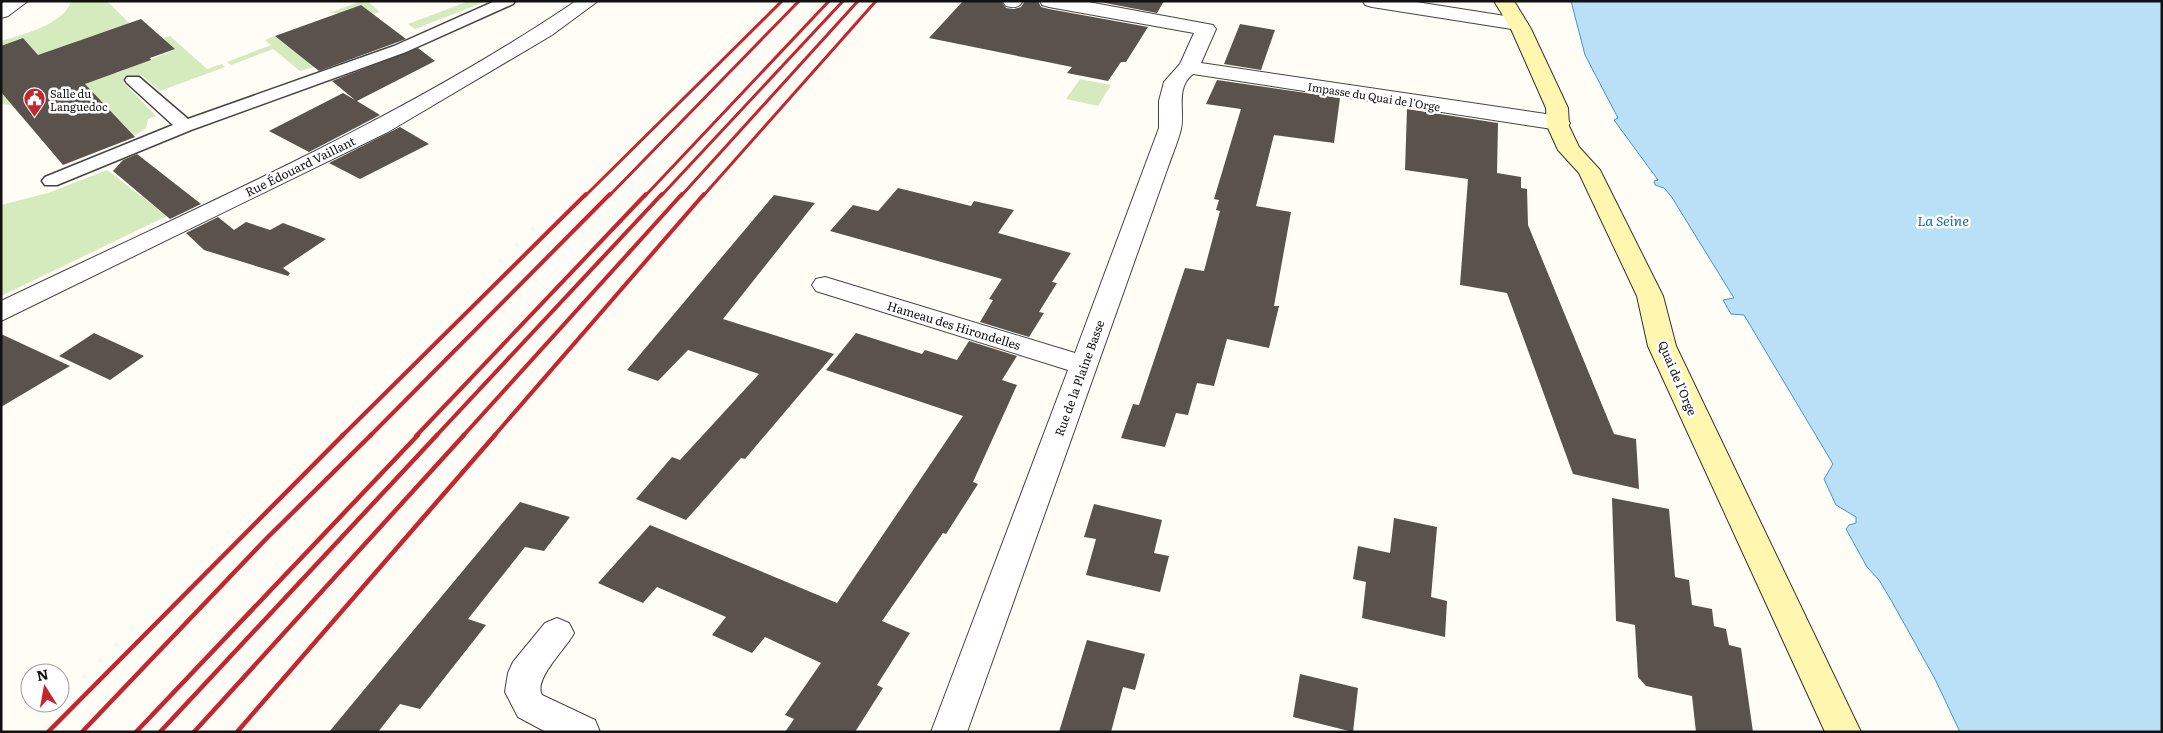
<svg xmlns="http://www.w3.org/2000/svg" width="2163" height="733" font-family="Literata,serif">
<rect width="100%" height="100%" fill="#fffdf5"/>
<path fill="#d5ebbd" d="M 71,1 L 107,1 L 131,25 L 80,40 L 40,57 L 23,38 L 1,46 L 1,41 C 21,35 65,24 71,1 Z
M 361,1 L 367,1 L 380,12 L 373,14 L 329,13 Z
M 469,1 L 487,1 L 415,29 L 408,24 Z
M 170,36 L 207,69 L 222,64 L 225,67 L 160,91 L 141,75 L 123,82 L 156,116 L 148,119 L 146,128 L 134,136 L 17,111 L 12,105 L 1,104 L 1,72 L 117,73 L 174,50 L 163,38 Z
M 275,36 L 315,67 L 300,71 L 273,49 L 231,65 L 227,62 L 271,45 L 265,40 Z
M 1080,79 L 1111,85 L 1098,106 L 1066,99 Z
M 107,170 L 167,216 L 1,296 L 1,205 L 48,193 Z"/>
<path fill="#b9e0f7" stroke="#3f96cf" d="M 1571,1 L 2162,1 L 2162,732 L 1960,732 L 1935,679 L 1891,600 L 1879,580 L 1867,567 L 1846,529 L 1849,525 L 1856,523 L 1856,517 L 1836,505 L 1824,479 L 1833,464 L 1744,315 L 1731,314 L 1723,300 L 1734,298 L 1671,196 L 1664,188 L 1655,185 L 1654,181 L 1658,180 L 1614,120 L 1618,118 L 1585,55 Z"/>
<path fill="#5a524d" d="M 963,1 L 1001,1 L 1006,8 L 1014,9 L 1021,7 L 1025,1 L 1038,1 L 1041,7 L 1049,9 L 1148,27 L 1126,62 L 1121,62 L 1108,81 L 1067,73 L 1072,67 L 929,38 Z
M 1095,1 L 1164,1 L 1157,13 Z
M 361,5 L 406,39 L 319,71 L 275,36 Z
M 141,19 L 175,49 L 150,58 L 151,60 L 85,84 L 135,137 L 63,165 L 1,92 L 1,46 L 23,38 L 38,55 Z
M 1240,24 L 1275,30 L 1261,70 L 1224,64 Z
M 418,48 L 435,61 L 357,101 L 380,115 L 309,152 L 269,131 L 343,93 L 355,100 L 332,81 Z
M 1217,80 L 1340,98 L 1334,143 L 1274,135 L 1256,206 L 1291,212 L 1274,306 L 1279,306 L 1269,348 L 1227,339 L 1214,386 L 1197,383 L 1188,415 L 1176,413 L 1165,447 L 1121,438 L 1133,404 L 1139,405 L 1185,268 L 1204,271 L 1220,211 L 1216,210 L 1219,200 L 1214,199 L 1241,109 L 1206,104 Z
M 1407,109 L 1498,123 L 1497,173 L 1521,177 L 1521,188 L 1527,189 L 1528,225 L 1614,434 L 1636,439 L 1639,489 L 1573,474 L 1507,293 L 1460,285 L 1468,179 L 1405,170 Z
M 400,127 L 429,144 L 360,179 L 329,163 Z
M 137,154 L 201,204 L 170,219 L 113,171 L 123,160 Z
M 898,188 L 971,206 L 974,201 L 1014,210 L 998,233 L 1071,253 L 1052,282 L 1057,283 L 1039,312 L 1044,313 L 1029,337 L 980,322 L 993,300 L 989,299 L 1002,279 L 830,231 L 853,205 L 878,211 Z
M 774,195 L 815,203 L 723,319 L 834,354 L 745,459 L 741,458 L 686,520 L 636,499 L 672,457 L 680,460 L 759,374 L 688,350 L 658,381 L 627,370 Z
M 218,217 L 234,230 L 246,222 L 270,230 L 283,223 L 326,239 L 283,268 L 290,273 L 288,276 L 204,250 L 186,233 Z
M 94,333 L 144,356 L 110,380 L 59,356 Z
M 856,333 L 922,354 L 925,350 L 957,360 L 969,341 L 1017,356 L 1002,380 L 1017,385 L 973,482 L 978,484 L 946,534 L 943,533 L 882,621 L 910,633 L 877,685 L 883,688 L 855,732 L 785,732 L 794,719 L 785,715 L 821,663 L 765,637 L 752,653 L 712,635 L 726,617 L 657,587 L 643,603 L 598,583 L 650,525 L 837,603 L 963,416 L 826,370 Z
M 1,334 L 70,366 L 1,407 Z
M 1612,498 L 1669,509 L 1675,577 L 1689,580 L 1692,605 L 1712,609 L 1714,626 L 1726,629 L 1729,645 L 1741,648 L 1753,732 L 1696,732 L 1692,696 L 1646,686 L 1638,677 L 1635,625 L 1616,621 Z
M 520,502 L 570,517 L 544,551 L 525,547 L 468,619 L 486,625 L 420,709 L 400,704 L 378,732 L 329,732 Z
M 1094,504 L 1162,520 L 1154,553 L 1169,556 L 1160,592 L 1086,575 L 1096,539 L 1084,537 Z
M 1394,518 L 1437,527 L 1431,597 L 1447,601 L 1445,637 L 1362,618 L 1366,582 L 1353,579 L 1358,546 L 1390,553 Z
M 1087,640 L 1145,654 L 1135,690 L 1123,687 L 1111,732 L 1059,732 Z
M 1300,674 L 1358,688 L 1353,732 L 1293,717 Z"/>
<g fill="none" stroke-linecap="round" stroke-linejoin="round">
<defs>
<path id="service" d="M 495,1 L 515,1 L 513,4 L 406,52 L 191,130 L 57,185 L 45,185 L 42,181 L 45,177 L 173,125 L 127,83 L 125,80 L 127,77 L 139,77 L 188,119 L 394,46 Z"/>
<path id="minor" d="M 5,1 L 28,1 L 8,16 L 1,18 L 1,4 Z
M 1023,1 C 1019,8 1014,8 1006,6 L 1003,2 Z
M 1040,1 L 1083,1 L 1213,25 L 1216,29 L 1201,63 L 1559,116 L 1567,118 L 1570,123 L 1567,128 L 1559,130 L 1193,74 C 1175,88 1185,110 1181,129 C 1178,142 1172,155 1168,167 L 967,732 L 931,732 L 1068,370 L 816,291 L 812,285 L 816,279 L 825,277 L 1075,353 L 1159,128 L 1159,101 L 1164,82 L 1180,64 L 1194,33 L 1049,7 L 1042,5 Z
M 1363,1 L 1410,1 L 1518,18 L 1525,20 L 1528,24 L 1525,28 L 1518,30 L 1372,7 L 1365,5 Z
M 557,618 L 569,623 L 574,633 C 566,649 533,679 542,695 L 595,720 L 600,732 L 546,732 L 518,717 L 505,692 L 508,673 L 513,662 L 545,623 Z"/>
<path id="tertiary" d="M 576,1 L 598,1 L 552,35 L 388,132 L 1,321 L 1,301 C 195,208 397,122 576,1 Z"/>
<path id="secondary" d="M 1494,1 L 1514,1 L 1531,29 L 1568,108 L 1569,126 L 1579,147 L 1600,170 L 1663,296 L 1676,346 L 1861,732 L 1825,732 L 1648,346 L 1637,296 L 1579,173 L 1558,150 L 1547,126 L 1546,108 L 1511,29 Z"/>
</defs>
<use href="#service" stroke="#444" stroke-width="3"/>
<use href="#minor" stroke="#444" stroke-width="2"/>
<use href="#tertiary" stroke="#444" stroke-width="2"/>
<use href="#secondary" stroke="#333" stroke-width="2"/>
<use href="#service" fill="#fff" fill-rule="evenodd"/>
<use href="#minor" fill="#fff" fill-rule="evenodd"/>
<use href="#tertiary" fill="#fff" fill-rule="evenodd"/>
<use href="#secondary" fill="#fff6b0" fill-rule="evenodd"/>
<path stroke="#c4262e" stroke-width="3" d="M 585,196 L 782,1
M 609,196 L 799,1
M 645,196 L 829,1
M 661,196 L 843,1
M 681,196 L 858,1
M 703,196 L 876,1"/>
<path stroke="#c4262e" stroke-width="4" d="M 342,436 L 586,194
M 370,436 L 610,194
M 416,436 L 646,194
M 436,436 L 662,194
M 463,436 L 682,194
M 494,436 L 704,194"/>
<path stroke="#c4262e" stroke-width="4.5" d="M 48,732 L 343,435
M 82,732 L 266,539 L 371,435
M 136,732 L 418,435
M 160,732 L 437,435
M 194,732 L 464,435
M 237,732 L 495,435"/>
</g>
<defs>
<symbol id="civic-pin" viewBox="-11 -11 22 30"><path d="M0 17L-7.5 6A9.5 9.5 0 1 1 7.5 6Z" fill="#c4262e" stroke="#fff"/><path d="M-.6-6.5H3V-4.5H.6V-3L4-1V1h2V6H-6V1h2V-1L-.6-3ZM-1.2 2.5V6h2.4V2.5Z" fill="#fff"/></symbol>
</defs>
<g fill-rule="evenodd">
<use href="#civic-pin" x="22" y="86" width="25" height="34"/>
</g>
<g text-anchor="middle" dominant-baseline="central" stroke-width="5" stroke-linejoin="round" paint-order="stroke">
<g font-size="11" fill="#111" stroke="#fff" text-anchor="start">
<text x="50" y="93">Salle du<tspan x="50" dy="13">Languedoc</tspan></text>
</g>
<g font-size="11" fill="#111" stroke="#fff">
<text transform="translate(1374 96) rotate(9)">Impasse du Quai de l'Orge</text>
</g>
<g font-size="12" fill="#111" stroke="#fff">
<text transform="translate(300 166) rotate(-26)">Rue Édouard Vaillant</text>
<text transform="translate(954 325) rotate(17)">Hameau des Hirondelles</text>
<text transform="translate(1079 378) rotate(-70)">Rue de la Plaine Basse</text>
<text transform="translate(1678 378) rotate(67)">Quai de l'Orge</text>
</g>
<g font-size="14" font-style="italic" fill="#1768a6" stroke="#fff">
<text x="1943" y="220">La Seine</text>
</g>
</g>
<rect width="2163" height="733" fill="none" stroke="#111111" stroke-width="5"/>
<g transform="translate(45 688) rotate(349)"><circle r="24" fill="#ffffff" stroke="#a0a0a0"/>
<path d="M0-4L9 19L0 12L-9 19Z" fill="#c4262e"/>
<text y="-8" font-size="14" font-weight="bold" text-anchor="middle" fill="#111111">N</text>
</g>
</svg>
